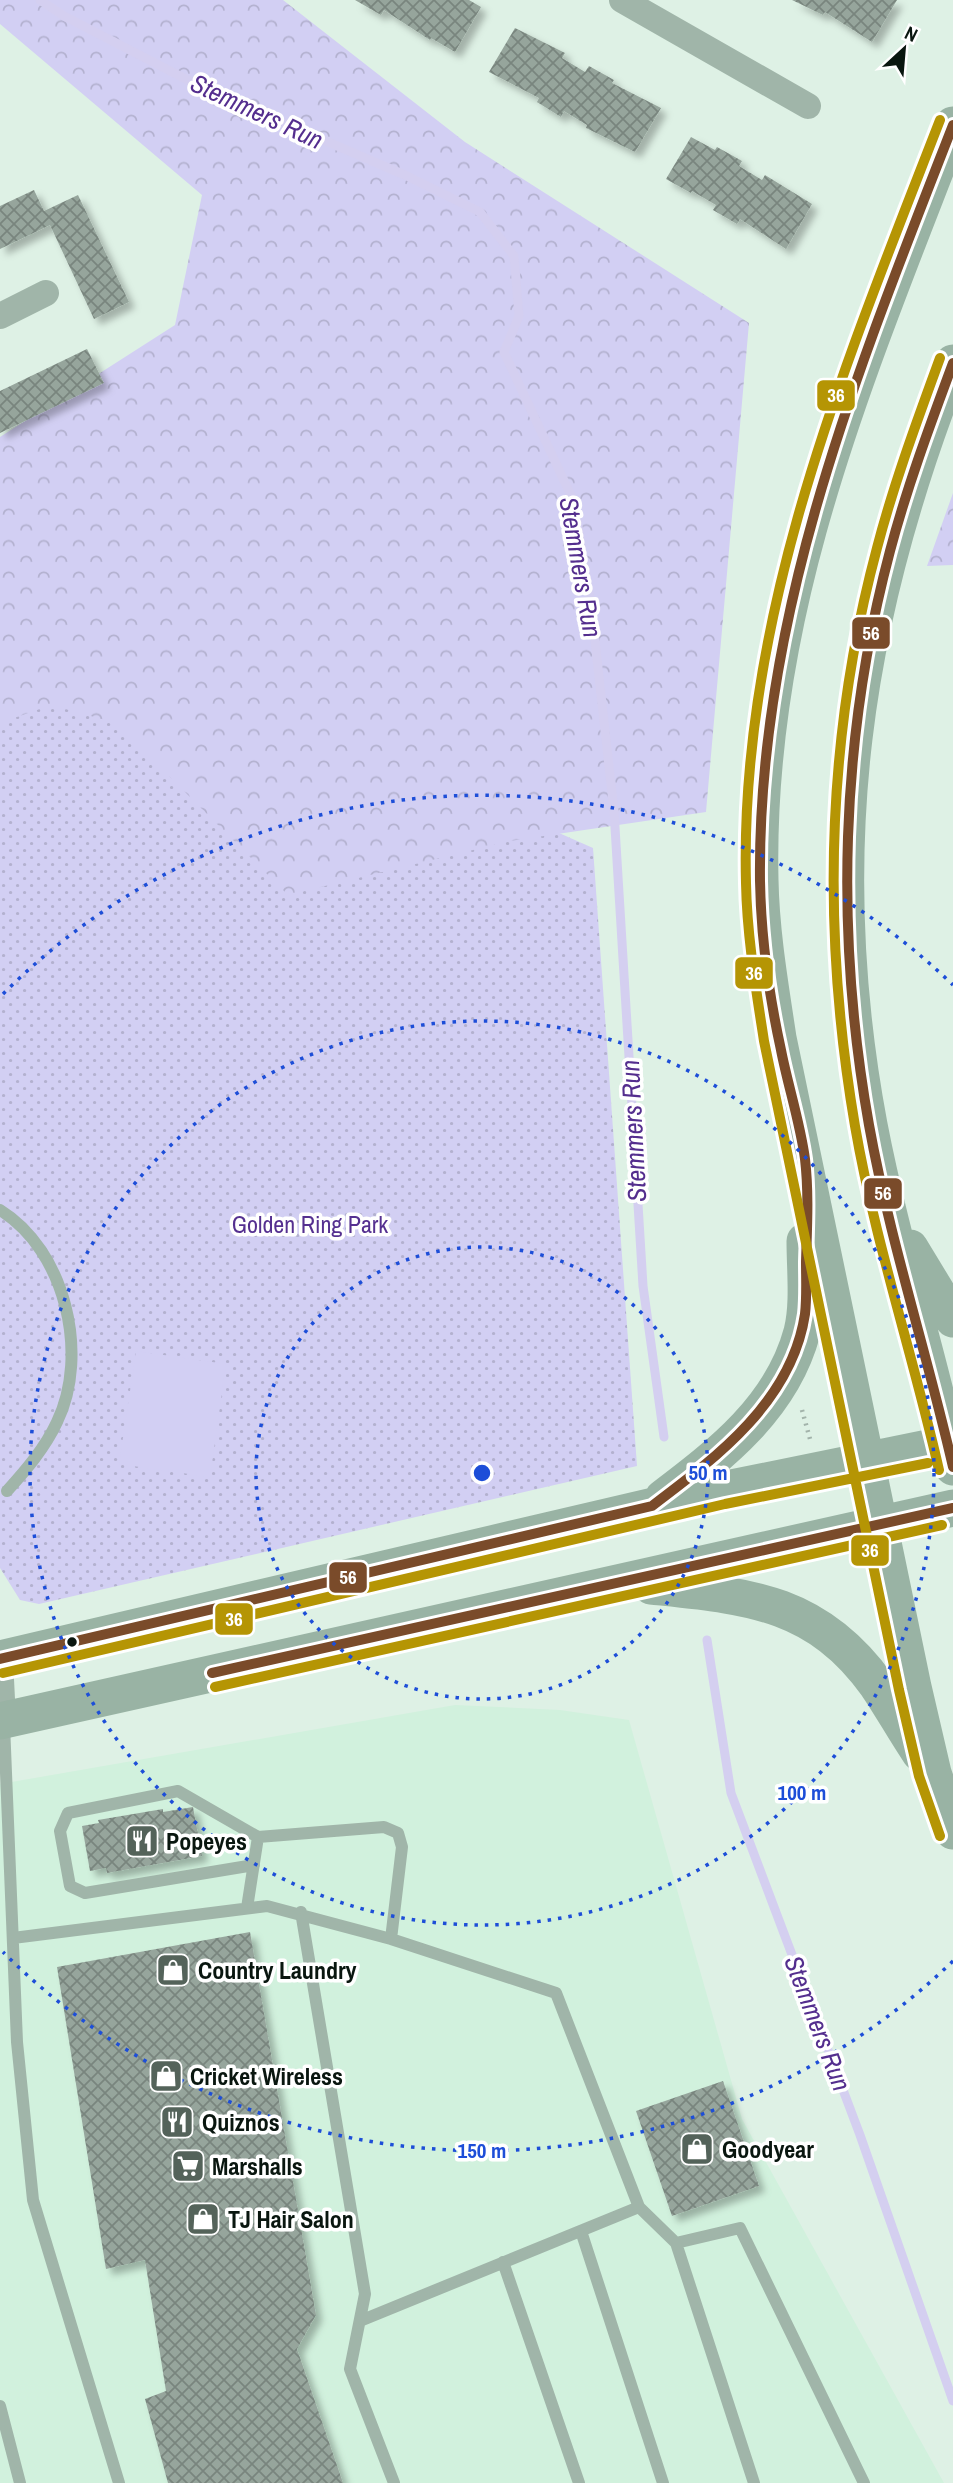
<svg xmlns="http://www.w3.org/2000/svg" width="953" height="2483" font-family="'Archivo Narrow',sans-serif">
<defs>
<pattern id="green-dots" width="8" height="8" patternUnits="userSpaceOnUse" patternTransform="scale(1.75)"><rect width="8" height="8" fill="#d2cff3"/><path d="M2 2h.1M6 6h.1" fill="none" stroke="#b3b1cf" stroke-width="1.8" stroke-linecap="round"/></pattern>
<pattern id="forest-crowns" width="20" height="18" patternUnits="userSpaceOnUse" patternTransform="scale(1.75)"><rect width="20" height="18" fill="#d2cff3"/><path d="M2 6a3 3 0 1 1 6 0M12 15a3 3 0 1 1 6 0" fill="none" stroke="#b3b1cf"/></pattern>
<pattern id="building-cross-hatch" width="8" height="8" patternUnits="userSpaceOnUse" patternTransform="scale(1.75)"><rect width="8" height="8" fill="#96a59c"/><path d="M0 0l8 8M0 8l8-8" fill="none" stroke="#79857e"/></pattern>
<filter id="shadow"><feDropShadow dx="6" dy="6" stdDeviation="3.5" flood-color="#0004"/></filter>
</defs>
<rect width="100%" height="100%" fill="#def1e5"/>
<path fill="#d1f1dd" d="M 455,1705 L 560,1710 L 629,1720 L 742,2119 L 944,2483 L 0,2483 L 0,1784 Z"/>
<path fill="url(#green-dots)" d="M 0,587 L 593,848 L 637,1466 L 39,1604 L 20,1600 L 0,1568 Z"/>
<path fill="url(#forest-crowns)" d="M 0,0 L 283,0 L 465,142 L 749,323 L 706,812 L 510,841 L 288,895 L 116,723 L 51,705 L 0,723 L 0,437 L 175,325 L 202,195 L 0,24 Z
M 953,493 L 953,565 L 927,566 Z"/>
<path fill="#d2cff3" d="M 136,1351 L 226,1364 L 210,1477 L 119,1464 Z"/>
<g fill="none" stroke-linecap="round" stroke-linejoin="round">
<path stroke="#d4cff0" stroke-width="9" d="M 40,0 L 64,16 L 207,90 L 407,176 L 480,212 L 514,256 L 519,316 L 504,352 L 574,502 L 591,605 L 614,811 L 643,1286 L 664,1437
M 707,1640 L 731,1793 L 860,2135 L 953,2401"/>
</g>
<path fill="url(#building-cross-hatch)" filter="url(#shadow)" d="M 355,0 L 469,0 L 481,7 L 455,52 L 431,38 L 430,40 L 384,10 L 381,15 Z
M 792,0 L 897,0 L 872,42 L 825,12 L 823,15 Z
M 515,28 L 565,53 L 562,58 L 585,72 L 589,66 L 614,80 L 612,83 L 661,108 L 635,152 L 586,128 L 587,125 L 564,111 L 561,117 L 537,102 L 539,98 L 489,72 Z
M 691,137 L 715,150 L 717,147 L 742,161 L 739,166 L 762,180 L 765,175 L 812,204 L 786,249 L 740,219 L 737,224 L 713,210 L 716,205 L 692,191 L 691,193 L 666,179 Z
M 34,190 L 44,211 L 78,195 L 129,302 L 94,319 L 50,225 L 0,249 L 0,206 Z
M 87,349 L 104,383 L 0,433 L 0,391 Z
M 193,1807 L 202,1856 L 107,1873 L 106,1868 L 90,1871 L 82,1826 L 99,1823 L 98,1820 L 163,1809 L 163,1812 Z
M 250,1932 L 316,2315 L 297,2349 L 343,2483 L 168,2483 L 145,2399 L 166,2391 L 145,2260 L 106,2269 L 57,1967 Z
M 723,2081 L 759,2186 L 672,2216 L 636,2111 Z"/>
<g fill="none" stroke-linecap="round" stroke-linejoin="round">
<path stroke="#a2b3aa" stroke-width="4.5" stroke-dasharray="2 5" stroke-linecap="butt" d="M 802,1410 L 810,1439"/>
<path stroke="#a0b5a9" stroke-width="12" d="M 0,1210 C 65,1250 90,1354 57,1422 C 45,1448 26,1470 7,1491
M 4,1724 L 17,2042 L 33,2200 L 119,2483
M 254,1865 L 85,1893 L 70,1886 L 60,1831 L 68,1813 L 178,1791 L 258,1837
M 247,1908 L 258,1837 L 384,1827 L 398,1833 L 402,1847 L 391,1939
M 301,1912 L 365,2294 L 350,2369 L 394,2483
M 13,1938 L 267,1906 L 391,1939 L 556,1993 L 639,2207 L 360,2321
M 639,2207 L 676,2243 L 740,2228 L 864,2483
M 581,2231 L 663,2483
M 676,2243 L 754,2483
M 503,2262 L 579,2483
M 0,2406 L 20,2483"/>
<path stroke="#a0b5a9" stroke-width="26" d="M 622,0 L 808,106
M 0,316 L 46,293
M 0,1659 L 3,1720"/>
<path stroke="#99b3a4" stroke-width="37" d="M 953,125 C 858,372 754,609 760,880 C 761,933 770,985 778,1038 L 913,1687 L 933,1773 L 953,1831
M 953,363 C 852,619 818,853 869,1125 C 891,1240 928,1352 953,1467
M 910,1248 L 953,1319
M 663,1498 C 721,1454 782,1407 802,1332 C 809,1304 805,1270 805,1241
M 651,1586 C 746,1596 816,1600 877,1685 C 892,1707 905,1731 920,1753
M 0,1659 L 722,1490 L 953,1443
M 0,1721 L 953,1508"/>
<defs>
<path id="bus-1" d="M 953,363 C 930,425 907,487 890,551 C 840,739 835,934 869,1125 C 890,1241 927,1353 953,1467
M 0,1659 L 652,1506 C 717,1457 792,1401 805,1314 C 807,1297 806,1279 806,1262 C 807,1228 809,1193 805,1159 C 800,1122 788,1086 781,1050 C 769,995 761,938 760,881 C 757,615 858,369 953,125
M 212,1673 L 953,1508"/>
<path id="bus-2" d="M 939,1470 C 913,1355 875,1242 855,1126 C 822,933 826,738 877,548 C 894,483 917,421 940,358
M 3,1673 L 725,1504 L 928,1463
M 215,1687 L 942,1525
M 940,1836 L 919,1776 L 899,1690 L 764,1041 C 756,989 747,936 746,883 C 739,616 845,365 940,120"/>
</defs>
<use href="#bus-1" stroke="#fff" stroke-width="16"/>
<use href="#bus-2" stroke="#fff" stroke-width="16"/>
<use href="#bus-1" stroke="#7a4b2a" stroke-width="10"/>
<use href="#bus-2" stroke="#b59504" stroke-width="10"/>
</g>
<g fill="none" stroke="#1d4ed8" stroke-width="3.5" stroke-dasharray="3.5 7">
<circle cx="482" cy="1473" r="226"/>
<circle cx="482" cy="1473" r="452"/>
<path d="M953 1961A678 678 0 0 1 3 1952M3 994A678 678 0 0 1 953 985"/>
</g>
<defs>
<symbol id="restaurant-square" viewBox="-11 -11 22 22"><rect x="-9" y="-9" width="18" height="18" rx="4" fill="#54635a" stroke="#fff"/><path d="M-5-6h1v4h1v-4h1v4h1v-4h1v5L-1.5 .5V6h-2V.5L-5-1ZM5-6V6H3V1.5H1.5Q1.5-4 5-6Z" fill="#fff"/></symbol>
<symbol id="shop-square" viewBox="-11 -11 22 22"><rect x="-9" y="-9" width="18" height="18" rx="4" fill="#54635a" stroke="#fff"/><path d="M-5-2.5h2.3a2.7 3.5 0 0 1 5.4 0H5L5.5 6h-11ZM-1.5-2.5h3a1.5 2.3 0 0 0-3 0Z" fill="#fff"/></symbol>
<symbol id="supermarket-square" viewBox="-11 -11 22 22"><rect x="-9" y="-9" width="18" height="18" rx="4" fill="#54635a" stroke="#fff"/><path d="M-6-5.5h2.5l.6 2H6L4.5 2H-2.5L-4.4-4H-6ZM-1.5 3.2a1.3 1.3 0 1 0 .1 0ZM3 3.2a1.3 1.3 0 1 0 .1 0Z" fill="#fff"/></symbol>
</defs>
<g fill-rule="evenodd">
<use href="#restaurant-square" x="123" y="1822" width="38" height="38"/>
<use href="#shop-square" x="154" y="1951" width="38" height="38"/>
<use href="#shop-square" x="147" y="2057" width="38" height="38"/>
<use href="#restaurant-square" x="158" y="2103" width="38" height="38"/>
<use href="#shop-square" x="678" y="2130" width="38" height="38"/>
<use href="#supermarket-square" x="169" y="2147" width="38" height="38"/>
<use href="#shop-square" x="184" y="2200" width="38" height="38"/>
</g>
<circle fill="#09160f" stroke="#fff" stroke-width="2.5" cx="72" cy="1642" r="6"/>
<g text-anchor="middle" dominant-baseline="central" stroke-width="7" stroke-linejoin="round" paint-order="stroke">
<g font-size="24" fill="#553090" stroke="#fff">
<text x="310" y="1224">Golden Ring Park</text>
</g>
<g font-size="24" font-weight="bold" fill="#09160f" stroke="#fff" text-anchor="start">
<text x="166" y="1841">Popeyes</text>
<text x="198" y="1970">Country Laundry</text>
<text x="190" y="2076">Cricket Wireless</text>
<text x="202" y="2122">Quiznos</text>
<text x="722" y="2149">Goodyear</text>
<text x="212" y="2166">Marshalls</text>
<text x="228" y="2219">TJ Hair Salon</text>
</g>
<g font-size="26" font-style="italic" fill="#542e8e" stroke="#fff">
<text transform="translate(257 111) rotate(25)">Stemmers Run</text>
<text transform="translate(581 567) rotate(80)">Stemmers Run</text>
<text transform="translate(633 1131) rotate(-93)">Stemmers Run</text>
<text transform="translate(818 2023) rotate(69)">Stemmers Run</text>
</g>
</g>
<circle cx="482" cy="1473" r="10" fill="#1d4ed8" stroke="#fff" stroke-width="3.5"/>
<g font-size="21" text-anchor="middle" font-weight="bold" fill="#1d4ed8" stroke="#fff" stroke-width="7" stroke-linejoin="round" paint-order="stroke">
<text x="708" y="1480">50 m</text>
<text x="802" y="1800">100 m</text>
<text x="482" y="2158">150 m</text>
</g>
<g stroke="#fff" stroke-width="2.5">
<rect x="816" y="379" width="40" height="33" rx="7" fill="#b59504"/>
<rect x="851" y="616" width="40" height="34" rx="7" fill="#7a4b2a"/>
<rect x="734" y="956" width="40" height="34" rx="7" fill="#b59504"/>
<rect x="863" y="1177" width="40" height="33" rx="7" fill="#7a4b2a"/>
<rect x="850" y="1534" width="40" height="33" rx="7" fill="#b59504"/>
<rect x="328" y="1561" width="40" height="33" rx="7" fill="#7a4b2a"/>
<rect x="214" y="1602" width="40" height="34" rx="7" fill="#b59504"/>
</g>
<g font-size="19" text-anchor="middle" font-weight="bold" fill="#fff">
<text x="836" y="402">36</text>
<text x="871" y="640">56</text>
<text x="754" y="980">36</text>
<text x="883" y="1200">56</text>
<text x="870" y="1557">36</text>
<text x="348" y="1584">56</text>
<text x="234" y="1626">36</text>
</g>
<g transform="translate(904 49) rotate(26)" stroke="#ffffff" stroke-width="5" paint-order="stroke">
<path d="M0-5L12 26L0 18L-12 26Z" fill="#09160f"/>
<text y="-10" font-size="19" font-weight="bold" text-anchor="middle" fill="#09160f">N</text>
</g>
</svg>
